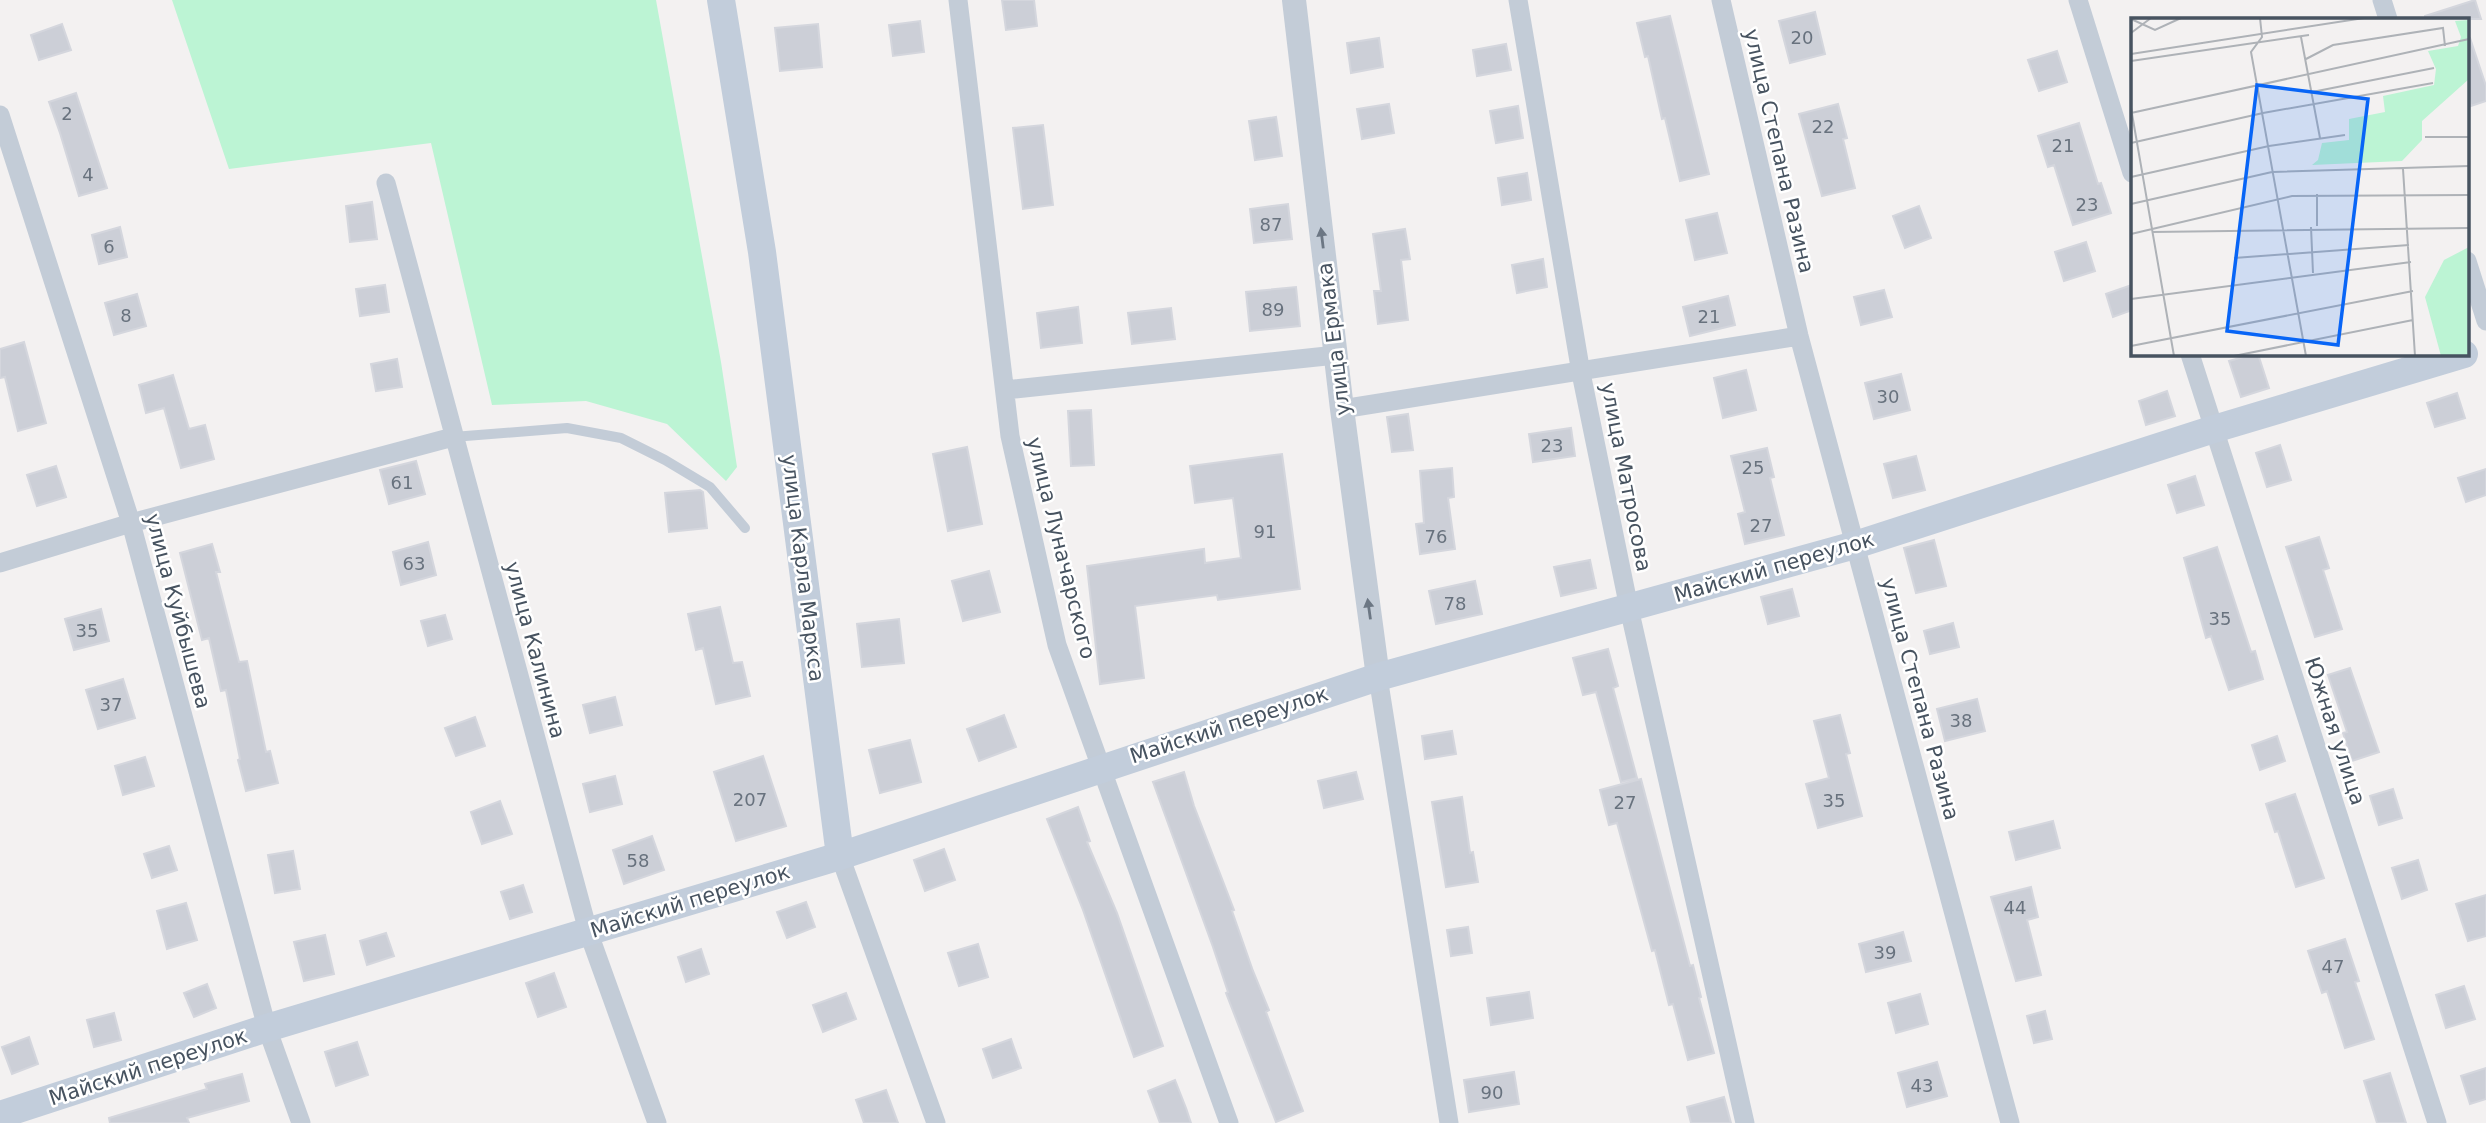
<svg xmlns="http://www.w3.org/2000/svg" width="2486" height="1123" font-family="'DejaVu Sans',sans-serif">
<rect width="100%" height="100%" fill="#f3f1f1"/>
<path fill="#bcf4d4" d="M 172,0 L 656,0 L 721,362 L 737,467 L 726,481 L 667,424 L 586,401 L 492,405 L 431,143 L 229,169 Z"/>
<path fill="#cccfd7" stroke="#d4d6dd" stroke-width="2" d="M 1002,0 L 1034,0 L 1037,26 L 1006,30 Z
M 2475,0 L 2481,19 L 2425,19 L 2425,16 Z
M 1815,12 L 1825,54 L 1790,63 L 1779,21 Z
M 1670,16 L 1709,174 L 1680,181 L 1665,118 L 1662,119 L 1648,56 L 1645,57 L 1637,23 Z
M 920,21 L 924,52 L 893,56 L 889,25 Z
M 62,24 L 71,50 L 39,60 L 31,35 Z
M 818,24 L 822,67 L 780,71 L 775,28 Z
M 1379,38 L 1383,67 L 1351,73 L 1347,43 Z
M 2470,38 L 2486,86 L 2486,101 L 2471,106 L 2467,92 L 2467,39 Z
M 1506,44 L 1511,70 L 1477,76 L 1473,50 Z
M 2057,51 L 2067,82 L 2039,91 L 2028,60 Z
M 76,93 L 107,188 L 79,196 L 60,133 L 49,102 Z
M 1389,104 L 1394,133 L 1362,139 L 1357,109 Z
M 1838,104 L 1847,138 L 1843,139 L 1855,188 L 1822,196 L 1799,114 Z
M 1518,106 L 1523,138 L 1496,143 L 1490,111 Z
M 1276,117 L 1282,156 L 1255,160 L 1249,121 Z
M 2079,123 L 2098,184 L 2101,183 L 2111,213 L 2073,225 L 2054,165 L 2048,167 L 2038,136 Z
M 1043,125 L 1053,205 L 1023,209 L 1013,128 Z
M 1527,173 L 1531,200 L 1502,205 L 1498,178 Z
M 372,202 L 377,239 L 350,242 L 346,206 Z
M 1288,204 L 1292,239 L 1254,243 L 1250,209 Z
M 1919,206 L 1931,238 L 1905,248 L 1893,216 Z
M 1717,213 L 1727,253 L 1695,260 L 1686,220 Z
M 120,227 L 127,257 L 99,264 L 92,235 Z
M 1405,229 L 1410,259 L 1401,260 L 1408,320 L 1378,324 L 1374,291 L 1381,291 L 1373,234 Z
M 2086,242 L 2095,271 L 2064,281 L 2055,252 Z
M 1543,259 L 1547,287 L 1517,293 L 1512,265 Z
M 385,285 L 389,312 L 360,316 L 356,289 Z
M 2132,285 L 2132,310 L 2113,317 L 2106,294 Z
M 1296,287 L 1300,326 L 1250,331 L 1246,292 Z
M 1884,290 L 1892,317 L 1861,325 L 1854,297 Z
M 137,294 L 146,326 L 114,335 L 105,303 Z
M 1728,296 L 1735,325 L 1690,336 L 1683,307 Z
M 1078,307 L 1082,343 L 1041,348 L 1037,313 Z
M 1171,308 L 1175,339 L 1132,344 L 1128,313 Z
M 24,342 L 46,423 L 18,431 L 5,377 L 0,378 L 0,349 Z
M 2254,354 L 2258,354 L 2269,388 L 2241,397 L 2229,361 Z
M 397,359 L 402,387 L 376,391 L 371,364 Z
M 1746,370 L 1756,410 L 1723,418 L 1714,378 Z
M 1901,374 L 1910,410 L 1874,419 L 1865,383 Z
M 173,375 L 189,429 L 205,425 L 214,459 L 181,468 L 164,408 L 146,413 L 139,385 Z
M 2167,391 L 2175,416 L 2146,425 L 2139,401 Z
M 2457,393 L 2465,418 L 2435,427 L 2427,403 Z
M 1091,410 L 1094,465 L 1071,466 L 1068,411 Z
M 1408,414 L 1413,450 L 1392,452 L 1387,417 Z
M 1571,428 L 1575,456 L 1533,462 L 1529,434 Z
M 2280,445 L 2291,480 L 2267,487 L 2256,453 Z
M 967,447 L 982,524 L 948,531 L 933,454 Z
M 1767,448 L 1774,477 L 1770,478 L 1784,535 L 1745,544 L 1738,514 L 1745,512 L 1731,456 Z
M 1282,454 L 1300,589 L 1218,600 L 1217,595 L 1135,606 L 1144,678 L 1100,684 L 1087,566 L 1204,549 L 1205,563 L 1241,558 L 1233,498 L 1195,503 L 1190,466 Z
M 1916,456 L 1925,490 L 1893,498 L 1884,464 Z
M 416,461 L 425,494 L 389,504 L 380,470 Z
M 56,466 L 66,497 L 37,506 L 27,475 Z
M 1452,468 L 1454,497 L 1448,498 L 1455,549 L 1420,554 L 1416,524 L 1424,523 L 1420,471 Z
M 2486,469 L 2486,495 L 2466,502 L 2458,478 Z
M 2195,476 L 2204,505 L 2177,513 L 2168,485 Z
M 700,490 L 703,492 L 707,528 L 669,532 L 665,493 Z
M 2319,537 L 2329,568 L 2323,570 L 2342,629 L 2315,637 L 2286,547 Z
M 1934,540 L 1946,586 L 1916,593 L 1904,548 Z
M 428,542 L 436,575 L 401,585 L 393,552 Z
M 212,544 L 220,572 L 216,572 L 239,662 L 247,661 L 266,752 L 270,751 L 278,783 L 246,791 L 238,760 L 240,759 L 226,690 L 221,691 L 209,638 L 202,640 L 180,553 Z
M 2217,547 L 2251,652 L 2255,651 L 2263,679 L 2229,690 L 2211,636 L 2206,638 L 2184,558 Z
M 1590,560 L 1596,588 L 1561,596 L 1554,567 Z
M 989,571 L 1000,612 L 963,621 L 952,581 Z
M 1475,581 L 1482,614 L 1436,624 L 1429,591 Z
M 1792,589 L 1799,616 L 1768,624 L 1761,597 Z
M 720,607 L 733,663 L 742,662 L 750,696 L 716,704 L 703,648 L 696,650 L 688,614 Z
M 101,609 L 109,641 L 74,650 L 65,619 Z
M 445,615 L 452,639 L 428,646 L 421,621 Z
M 899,619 L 904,663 L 862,667 L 857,624 Z
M 1953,623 L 1959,647 L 1930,654 L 1924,631 Z
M 1608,649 L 1618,686 L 1613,688 L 1637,778 L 1621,782 L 1596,692 L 1583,695 L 1573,658 Z
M 2350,668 L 2379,752 L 2352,761 L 2343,733 L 2347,732 L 2328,675 Z
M 123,679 L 135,718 L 98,729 L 86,690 Z
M 615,697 L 622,725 L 590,733 L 583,705 Z
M 1977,699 L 1985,731 L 1945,741 L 1937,709 Z
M 1004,715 L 1016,747 L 979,761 L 967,729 Z
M 1840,715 L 1850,753 L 1846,754 L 1862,816 L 1818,828 L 1806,784 L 1829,778 L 1814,721 Z
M 475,717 L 485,746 L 456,756 L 445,728 Z
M 1452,731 L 1456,754 L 1425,759 L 1422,736 Z
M 2277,736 L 2285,761 L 2260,770 L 2252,745 Z
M 910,740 L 921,782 L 880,793 L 869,750 Z
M 763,756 L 786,826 L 736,841 L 714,772 Z
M 145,757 L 154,786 L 123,795 L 115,766 Z
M 1184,772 L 1194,806 L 1234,910 L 1232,911 L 1253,971 L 1269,1010 L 1266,1012 L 1303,1111 L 1276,1122 L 1226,993 L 1228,992 L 1213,947 L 1153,782 Z
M 1356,772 L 1363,799 L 1324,808 L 1318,781 Z
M 615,776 L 622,804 L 590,812 L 583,784 Z
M 1641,779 L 1690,966 L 1693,965 L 1701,997 L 1699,998 L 1714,1053 L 1688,1060 L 1673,1004 L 1669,1005 L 1655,950 L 1652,951 L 1617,823 L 1609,825 L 1600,790 Z
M 2393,789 L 2402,818 L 2379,825 L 2370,796 Z
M 2295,794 L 2324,878 L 2296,887 L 2278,831 L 2275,832 L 2266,804 Z
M 1462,797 L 1470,853 L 1473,852 L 1478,882 L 1446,887 L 1432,802 Z
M 500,801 L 512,834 L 482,844 L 471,812 Z
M 1078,807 L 1090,841 L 1087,842 L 1117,913 L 1163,1046 L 1134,1057 L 1083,910 L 1047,819 Z
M 2053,821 L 2060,848 L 2016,860 L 2009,832 Z
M 652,836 L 664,870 L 624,884 L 613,850 Z
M 169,846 L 177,870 L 152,878 L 144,854 Z
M 944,849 L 955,880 L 925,891 L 914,860 Z
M 293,851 L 300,889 L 275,893 L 268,855 Z
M 2418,860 L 2427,890 L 2402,899 L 2392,868 Z
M 523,885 L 532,912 L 510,919 L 501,892 Z
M 2031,887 L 2038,917 L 2027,920 L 2041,975 L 2016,981 L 1991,897 Z
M 2486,895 L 2486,936 L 2468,941 L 2456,904 Z
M 806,902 L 815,927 L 787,938 L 777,912 Z
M 186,903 L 197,940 L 167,949 L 157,911 Z
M 1468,927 L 1472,953 L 1451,956 L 1447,930 Z
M 1903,932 L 1911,961 L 1866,972 L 1859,944 Z
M 386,933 L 394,956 L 367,965 L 360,941 Z
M 325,935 L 334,974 L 304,981 L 294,942 Z
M 2345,939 L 2359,981 L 2355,982 L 2374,1039 L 2345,1048 L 2327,991 L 2322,993 L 2308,951 Z
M 978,944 L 988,977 L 959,986 L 948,953 Z
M 701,949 L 709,974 L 686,982 L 678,957 Z
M 554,973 L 566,1007 L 538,1017 L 526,983 Z
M 207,984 L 216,1008 L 194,1017 L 184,993 Z
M 2464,986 L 2475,1019 L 2446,1028 L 2436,995 Z
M 1529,992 L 1533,1018 L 1491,1025 L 1487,998 Z
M 846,993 L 856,1019 L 823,1032 L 813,1005 Z
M 1920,994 L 1928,1024 L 1896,1033 L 1888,1003 Z
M 2045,1011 L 2052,1039 L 2034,1043 L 2027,1016 Z
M 114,1013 L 121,1040 L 94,1047 L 87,1020 Z
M 29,1037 L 38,1064 L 12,1074 L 2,1047 Z
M 1011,1039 L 1021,1068 L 993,1078 L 983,1049 Z
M 357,1042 L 368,1075 L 336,1086 L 325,1052 Z
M 1937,1062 L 1947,1096 L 1907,1107 L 1898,1073 Z
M 2486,1068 L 2486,1099 L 2470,1104 L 2461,1076 Z
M 1514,1072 L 1519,1104 L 1469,1112 L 1464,1080 Z
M 2390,1073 L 2406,1123 L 2377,1123 L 2364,1081 Z
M 242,1074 L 249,1101 L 187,1118 L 189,1123 L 110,1123 L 109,1118 L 207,1089 L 205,1084 Z
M 1175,1080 L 1186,1108 L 1191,1123 L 1160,1123 L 1148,1091 Z
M 886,1090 L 898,1123 L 864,1123 L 856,1100 Z
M 1724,1097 L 1731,1123 L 1691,1123 L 1687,1107 Z"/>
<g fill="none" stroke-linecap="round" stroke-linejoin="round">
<path stroke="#c3ccd7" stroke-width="10" d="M 453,437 L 567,428 L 621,438 L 665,460 L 710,487 L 745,528"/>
<path stroke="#c3ccd7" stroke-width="19" d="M 958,0 L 1010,436 L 1057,645 L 1229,1123
M 1518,0 L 1581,373 L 1629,608 L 1745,1123
M 1721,0 L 1799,336 L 2010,1123
M 2078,0 L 2132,173
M 2382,0 L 2388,19
M 0,115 L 131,523 L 267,1028 L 301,1123
M 386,183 L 588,931 L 657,1123
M 2467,261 L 2486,321
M 2190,354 L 2437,1123
M 1005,390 L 1336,355
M 1342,409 L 1799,336
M 0,563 L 131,523 L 453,437
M 1378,677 L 1449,1123
M 840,856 L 936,1123"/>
<path stroke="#c3ccd7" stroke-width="24" d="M 1294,0 L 1342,409 L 1378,677"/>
<path stroke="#c2cddb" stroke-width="28" d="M 721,0 L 762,252 L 840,856
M 0,1115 L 267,1028 L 840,856 L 1378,677 L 1855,545 L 2214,429 L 2464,354"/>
</g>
<defs><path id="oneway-solid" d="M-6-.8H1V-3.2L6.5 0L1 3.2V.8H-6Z" transform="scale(1.75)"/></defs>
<g fill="#6c7784">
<use href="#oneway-solid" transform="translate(1322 238) rotate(-97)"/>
<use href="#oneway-solid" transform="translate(1369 609) rotate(-98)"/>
</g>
<g text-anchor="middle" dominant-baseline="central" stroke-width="5" stroke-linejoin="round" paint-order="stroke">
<g font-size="18" fill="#68727e">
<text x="1802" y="37">20</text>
<text x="67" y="113">2</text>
<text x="1823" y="126">22</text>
<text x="2063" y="145">21</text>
<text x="88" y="174">4</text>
<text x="2087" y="204">23</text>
<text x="1271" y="224">87</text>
<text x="109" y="246">6</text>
<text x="1273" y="309">89</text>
<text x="126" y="315">8</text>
<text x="1709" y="316">21</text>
<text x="1888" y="396">30</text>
<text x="1552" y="445">23</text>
<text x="1753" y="467">25</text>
<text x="402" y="482">61</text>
<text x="1761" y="525">27</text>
<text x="1265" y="531">91</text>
<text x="1436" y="536">76</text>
<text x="414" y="563">63</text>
<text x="1455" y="603">78</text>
<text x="2220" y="618">35</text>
<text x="87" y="630">35</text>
<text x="111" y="704">37</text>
<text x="1961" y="720">38</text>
<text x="750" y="799">207</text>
<text x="1834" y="800">35</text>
<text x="1625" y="802">27</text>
<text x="638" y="860">58</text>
<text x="2015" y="907">44</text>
<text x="1885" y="952">39</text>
<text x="2333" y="966">47</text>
<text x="1922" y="1085">43</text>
<text x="1492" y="1092">90</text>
</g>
<g font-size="21" fill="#475360" stroke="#fff">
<text transform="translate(1779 151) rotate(77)">улица Степана Разина</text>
<text transform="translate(1334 339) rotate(-97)">улица Ермака</text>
<text transform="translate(1626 477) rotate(79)">улица Матросова</text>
<text transform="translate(1061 548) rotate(76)">улица Луначарского</text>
<text transform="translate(1774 567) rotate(-16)">Майский переулок</text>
<text transform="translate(803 568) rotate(83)">улица Карла Маркса</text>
<text transform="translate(178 611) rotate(75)">улица Куйбышева</text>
<text transform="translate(535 650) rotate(75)">улица Калинина</text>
<text transform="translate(1920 699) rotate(75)">улица Степана Разина</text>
<text transform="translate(1229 725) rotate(-18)">Майский переулок</text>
<text transform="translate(2335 731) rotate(72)">Южная улица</text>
<text transform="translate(690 901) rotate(-17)">Майский переулок</text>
<text transform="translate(148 1067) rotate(-18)">Майский переулок</text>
</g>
</g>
<g transform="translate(2131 18)">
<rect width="338" height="338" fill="#f3f1f1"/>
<path d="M 338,2 L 338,61 L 291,103 L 291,122 L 271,143 L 181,147 L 187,142 L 191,125 L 218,122 L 218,101 L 254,94 L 252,78 L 303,67 L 305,51 L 297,33 L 327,28 L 330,19 L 324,3 ZM 338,229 L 338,338 L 310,338 L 294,279 L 313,242 Z" fill="#bcf4d4"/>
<path fill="none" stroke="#aeb2b7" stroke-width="2" d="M 129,0 L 131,19 L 120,34 L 175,338M 0,1 L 24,12 L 50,0M 0,15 L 20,0M 170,19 L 189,120M 0,36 L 233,0M 175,41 L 202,27 L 312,10 L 314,28M 0,43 L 178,17M 181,74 L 303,50M 0,90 L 43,338M 0,95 L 338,21M 294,119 L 338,119M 0,125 L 132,95 L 302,65M 272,151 L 284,338M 142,154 L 338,148M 0,159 L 138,128 L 214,117M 0,186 L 141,154M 186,208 L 186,176M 180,209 L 182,255M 21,214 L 338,210M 0,216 L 161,178 L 338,177M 103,240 L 278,227M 0,281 L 280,244M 0,328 L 282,273M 103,338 L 282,302"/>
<path fill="#0865f6" fill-opacity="0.15" stroke="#0865f6" stroke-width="3.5" d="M 126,67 L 237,81 L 207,327 L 96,313 Z"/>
<rect width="338" height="338" fill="none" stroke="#475360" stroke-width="3.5"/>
</g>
</svg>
